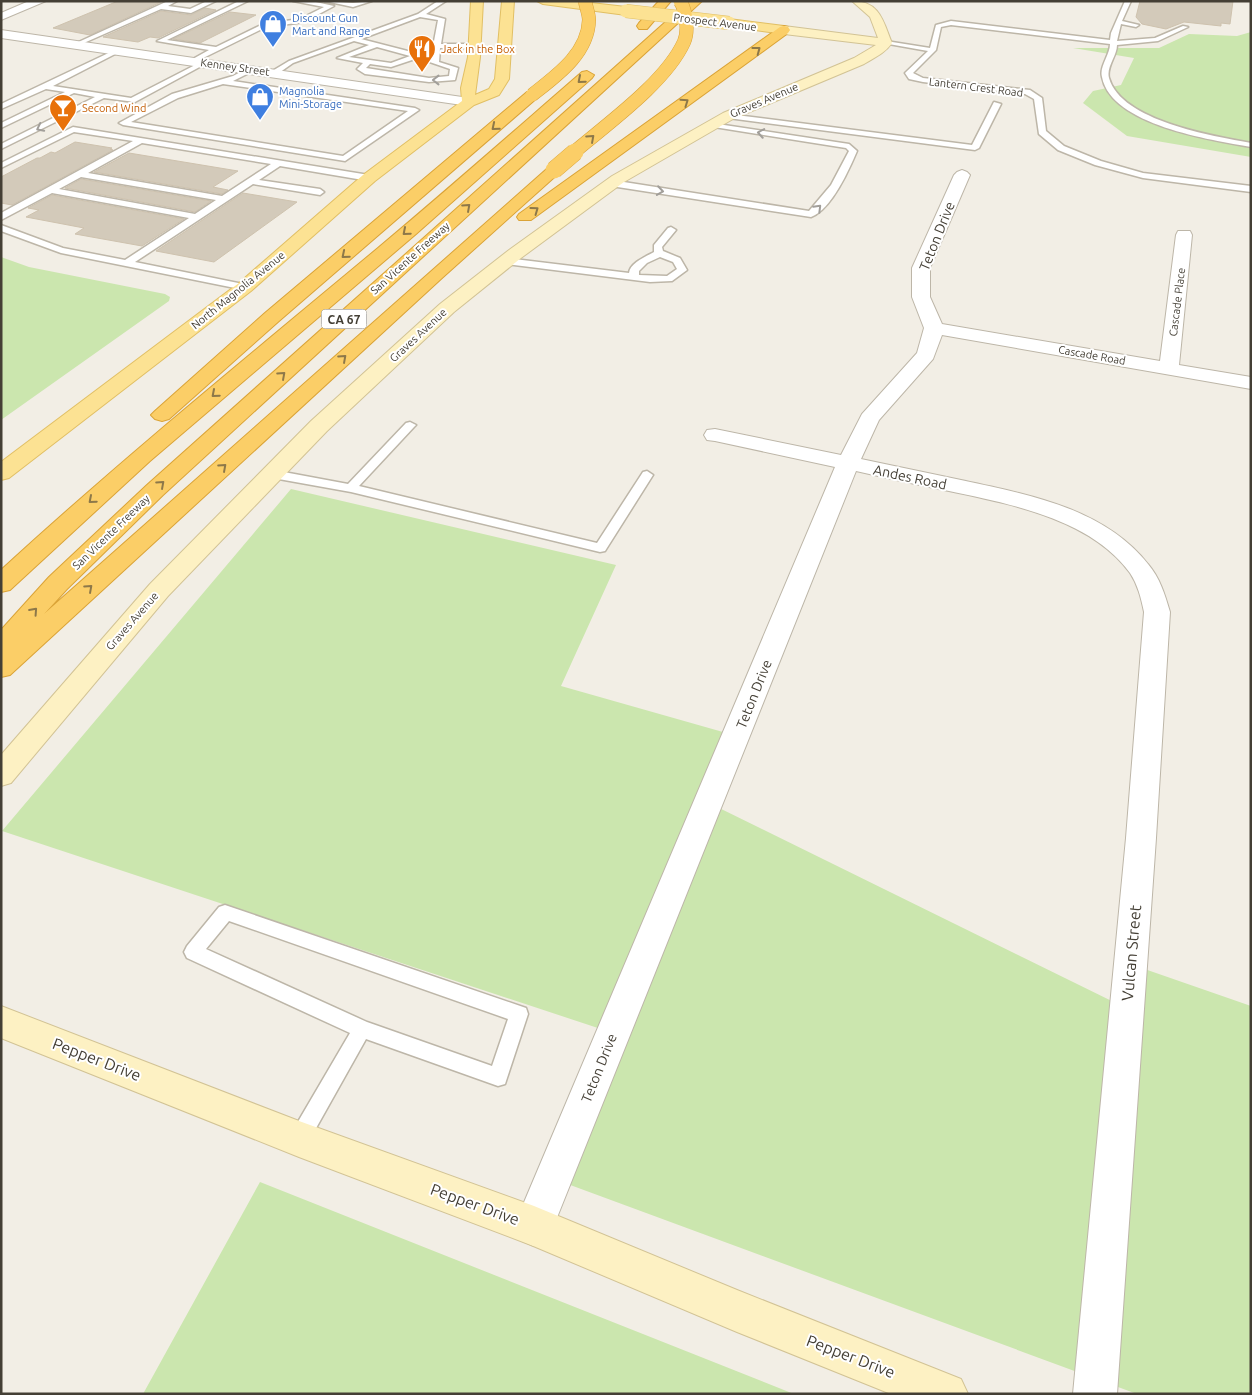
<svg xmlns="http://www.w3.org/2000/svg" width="1252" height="1395" font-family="Ubuntu,sans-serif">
<rect width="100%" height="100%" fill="#f2eee5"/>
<path fill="#cbe6ae" d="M 1251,32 L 1251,157 L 1127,136 L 1083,103 L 1093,91 L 1121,85 L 1134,58 L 1073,48 L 1159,48 L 1189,34 L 1237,36 Z
M 1,257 L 29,267 L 165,294 L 170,297 L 169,301 L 1,420 Z
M 291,489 L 616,565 L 561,686 L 737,736 L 709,803 L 1128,1009 L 1133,965 L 1251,1006 L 1251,1394 L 1137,1394 L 554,1179 L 613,1033 L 2,831 Z
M 260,1182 L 794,1394 L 143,1394 Z"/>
<path fill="#d3caba" stroke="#cec2ae" d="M 118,1 L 161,2 L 90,35 L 53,28 Z
M 1140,1 L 1233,1 L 1230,24 L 1221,23 L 1221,26 L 1184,22 L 1166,29 L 1142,24 L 1136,17 Z
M 205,8 L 216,10 L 158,38 L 150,37 L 138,42 L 103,37 L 161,11 L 191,15 Z
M 230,12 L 256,15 L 200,43 L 173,39 Z
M 75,142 L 112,148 L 110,149 L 113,150 L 12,205 L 1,203 L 1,177 L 37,158 L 40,158 L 51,152 L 55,153 Z
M 129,153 L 238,171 L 213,187 L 228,190 L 222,194 L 94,172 Z
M 81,179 L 211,201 L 195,212 L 65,188 Z
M 243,193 L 297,202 L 214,262 L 156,251 Z
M 52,195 L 184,219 L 142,246 L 75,234 L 84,228 L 26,217 L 39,210 L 28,208 Z"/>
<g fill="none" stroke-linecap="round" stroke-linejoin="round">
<defs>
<path id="lane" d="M 168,1 L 177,1 L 168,6 L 190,9 L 207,1 L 216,1 L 191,13 L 161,9 L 77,46 L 72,45 Z
M 239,1 L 248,1 L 167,40 L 216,47 L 263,24 L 300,19 L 324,7 L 293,1 L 311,1 L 334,6 L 304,22 L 266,27 L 193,63 L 189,61 L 191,60 L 209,50 L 157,41 Z
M 325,1 L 353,3 L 372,1 L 353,7 Z
M 438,1 L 446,1 L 426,14 L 445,19 L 441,44 L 475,44 L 478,46 L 475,48 L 440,48 L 439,62 L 458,68 L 455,80 L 429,82 L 365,74 L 357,69 L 363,63 L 337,58 L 369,45 L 354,41 L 293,63 L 276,75 L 269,73 L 289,61 L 418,14 ZM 420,17 L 438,20 L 431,57 L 361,39 ZM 377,47 L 410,56 L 391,63 L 349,57 ZM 418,58 L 450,69 L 449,76 L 429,78 L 366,68 L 370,64 L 391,67 Z
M 1125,1 L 1131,1 L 1122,21 L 1139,25 L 1136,27 L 1121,24 L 1117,41 L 1155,38 L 1183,26 L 1188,27 L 1158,41 L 1117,45 C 1117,56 1106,67 1109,78 C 1121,121 1213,136 1251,143 L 1251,147 C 1211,140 1111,125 1102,77 C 1099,67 1110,55 1110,44 L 951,25 L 941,27 L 936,50 L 913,73 L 923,78 L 1030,90 L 1042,98 L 1046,131 L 1064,146 L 1101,161 L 1143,173 L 1251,186 L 1251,192 L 1143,178 L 1095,165 L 1058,150 L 1039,134 L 1034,99 L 1025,94 L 923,82 L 909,79 L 905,73 L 928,51 L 883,43 L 886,41 L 930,48 L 936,25 L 951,21 L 1110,40 L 1111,33 Z
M 117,49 L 120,51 L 119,52 L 53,86 L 131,98 L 201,62 L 207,63 L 135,102 L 104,98 L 1,149 L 1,144 L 95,97 L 74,93 L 1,128 L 1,123 L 65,92 L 46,89 L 1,109 L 1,104 Z
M 250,67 L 253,67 L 253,71 L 233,81 L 415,108 L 419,110 L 345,161 L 123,125 L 119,123 L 172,94 L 233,76 ZM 223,84 L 408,111 L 343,156 L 131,122 L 178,98 Z
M 994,102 L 1001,104 L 979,148 L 975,150 L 728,118 L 724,116 L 728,114 L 972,145 Z
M 711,123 L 849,144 L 857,151 C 849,170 831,210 811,217 L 611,186 L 607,183 L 611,180 L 809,211 L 831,185 L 849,151 L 846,148 L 714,127 L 711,127 Z
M 73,127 L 369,175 L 373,178 L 369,181 L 280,166 L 259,180 L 320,189 L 324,192 L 320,195 L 253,184 L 135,262 L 248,285 L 248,289 L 245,290 L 61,253 L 1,231 L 1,225 L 63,248 L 125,260 L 189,218 L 52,193 L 1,220 L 1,213 L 133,141 L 74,132 L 1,168 L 1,163 ZM 142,143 L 271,164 L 222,196 L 88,173 ZM 81,177 L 216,200 L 195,214 L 59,189 Z
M 671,227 L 676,230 L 662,247 L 663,251 L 680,258 L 687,270 L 672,281 L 650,282 L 506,264 L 501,261 L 506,258 L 629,273 C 630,263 645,257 654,252 L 654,245 L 668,228 ZM 660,257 L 673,262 L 677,269 L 667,276 L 639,275 L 639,271 L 647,263 Z
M 410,422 L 416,425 L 414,427 L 359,486 L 597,543 L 643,472 L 647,471 L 653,475 L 605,551 L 600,552 L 351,492 L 273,478 L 267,474 L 273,470 L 348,484 L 406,423 Z
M 225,905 L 526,1008 L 528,1014 L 505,1084 L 498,1086 L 366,1039 L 306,1146 L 299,1149 L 292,1146 L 289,1139 L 292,1132 L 350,1033 L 187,958 L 184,952 L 187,946 L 219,907 ZM 229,921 L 508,1019 L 492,1066 L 367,1022 L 206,949 Z"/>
<path id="street" d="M 29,1 L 46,1 L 1,20 L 1,13 Z
M 1,30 L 469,98 L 476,102 L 469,106 L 1,38 Z
M 962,170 L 967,172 L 970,175 L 930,268 L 930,297 L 942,324 L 1160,361 L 1176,235 L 1178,231 L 1190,231 L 1192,235 L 1179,365 L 1251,377 L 1251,389 L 942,335 L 933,359 L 879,420 L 861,459 C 894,466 928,473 961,480 C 1027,494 1104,508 1148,564 C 1160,578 1165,595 1170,612 L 1156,838 L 1117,1394 L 1073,1394 L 1126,838 L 1144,612 C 1141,598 1138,585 1130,573 C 1091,519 1010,504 949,491 C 918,485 887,478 856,471 L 548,1240 L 534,1246 L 520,1240 L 514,1226 L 835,467 L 715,441 L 707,440 L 704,435 L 707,430 L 715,429 L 841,455 L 862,414 L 917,353 L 924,328 L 912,297 L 912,268 L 954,175 L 957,172 Z"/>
<path id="secondary" d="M 852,1 C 880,1 883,21 892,43 C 885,53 874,58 864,64 L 733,119 L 624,182 L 521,258 L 454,312 L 327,431 L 168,596 L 11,783 L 1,786 L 1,755 L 150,584 L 311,421 L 440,304 L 509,250 L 612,176 L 723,113 L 854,58 L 876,45 L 784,34 L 778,30 L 784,26 L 878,38 L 870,17 Z
M 1,1006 L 299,1121 L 534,1206 L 737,1290 L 961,1379 L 968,1394 L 891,1394 L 737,1332 L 531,1245 L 299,1157 L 1,1038 Z"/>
<path id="primary" d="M 471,1 L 483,1 L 480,57 L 475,95 L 489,89 L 495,79 L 502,1 L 514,1 L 509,79 L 499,95 L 474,105 L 375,181 L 251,291 L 9,478 L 1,480 L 1,462 L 239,283 L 363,175 L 462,101 L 461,88 L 468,57 Z
M 537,1 L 574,1 L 626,7 L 632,11 L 626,15 L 543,4 Z
M 729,19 L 784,26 L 790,30 L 784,34 L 725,26 L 723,23 Z"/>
<path id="highway" d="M 659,1 L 671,1 L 647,29 L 639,29 L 637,26 L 639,23 Z
M 689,1 L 702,1 L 163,495 L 67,589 L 44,614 L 549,167 L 559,167 L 562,170 L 559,173 L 442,278 L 10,675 L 1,677 L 1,630 L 49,577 L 147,485 Z
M 784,26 L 788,27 L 790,30 L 788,33 L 531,220 L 519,220 L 517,217 L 519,214 L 780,27 Z
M 587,71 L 594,75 L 592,78 L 416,234 L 150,461 L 10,590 L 1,592 L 1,570 C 123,458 251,354 378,248 C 447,190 514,131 582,72 Z
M 532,91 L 539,95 L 537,98 L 279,321 L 169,419 L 162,421 L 155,419 L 151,415 L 155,411 L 265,313 L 527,92 Z"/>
</defs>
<use href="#lane" stroke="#bdb6a8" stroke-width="3"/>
<use href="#street" stroke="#bdb6a8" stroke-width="2"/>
<use href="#secondary" stroke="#d2c395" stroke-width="2"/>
<use href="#primary" stroke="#e1bf64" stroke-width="2"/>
<use href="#highway" stroke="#daa337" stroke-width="2"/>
<use href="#lane" fill="#fff" fill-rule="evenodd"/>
<use href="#street" fill="#fff" fill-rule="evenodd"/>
<use href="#secondary" fill="#fdf1c3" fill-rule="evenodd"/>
<use href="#primary" fill="#fce293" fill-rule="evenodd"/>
<use href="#highway" fill="#fbce67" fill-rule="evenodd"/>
<defs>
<path id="primary-bridge" d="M 626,11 L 729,23"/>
<path id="highway-bridge-far1" d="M 532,95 C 556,76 588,54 589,20 C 589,14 586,7 585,1
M 573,153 C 607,124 666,82 684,42 C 689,31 686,10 680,1"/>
<path id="highway-bridge" d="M 554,170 L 575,152"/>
</defs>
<use href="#primary-bridge" stroke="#e1bf64" stroke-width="14" stroke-linecap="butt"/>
<use href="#highway-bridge-far1" stroke="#daa337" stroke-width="14" stroke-linecap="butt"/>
<use href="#highway-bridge" stroke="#daa337" stroke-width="18" stroke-linecap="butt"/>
<use href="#primary-bridge" stroke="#fce293" stroke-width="13"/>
<use href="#highway-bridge-far1" stroke="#fbce67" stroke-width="13"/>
<use href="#highway-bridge" stroke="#fbce67" stroke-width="17"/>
</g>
<defs><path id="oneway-chevron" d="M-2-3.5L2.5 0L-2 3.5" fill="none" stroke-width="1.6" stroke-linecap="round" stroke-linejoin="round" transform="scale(1.25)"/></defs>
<g stroke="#8d7849">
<use href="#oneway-chevron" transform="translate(757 50) rotate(-37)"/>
<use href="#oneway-chevron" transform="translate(581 80) rotate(139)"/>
<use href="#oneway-chevron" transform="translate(685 102) rotate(-35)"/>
<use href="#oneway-chevron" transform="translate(495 127) rotate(140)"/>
<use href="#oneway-chevron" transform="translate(591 138) rotate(-42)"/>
<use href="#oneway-chevron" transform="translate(467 207) rotate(-42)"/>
<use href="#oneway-chevron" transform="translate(535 210) rotate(-36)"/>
<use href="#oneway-chevron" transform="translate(406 232) rotate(139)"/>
<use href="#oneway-chevron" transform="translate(345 255) rotate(140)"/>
<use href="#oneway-chevron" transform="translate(343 358) rotate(-42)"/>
<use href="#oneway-chevron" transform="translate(282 375) rotate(-42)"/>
<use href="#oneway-chevron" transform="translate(215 394) rotate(139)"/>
<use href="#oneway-chevron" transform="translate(223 467) rotate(-42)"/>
<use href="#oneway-chevron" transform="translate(161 484) rotate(-42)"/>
<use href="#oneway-chevron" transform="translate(92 500) rotate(139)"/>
<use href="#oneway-chevron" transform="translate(89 588) rotate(-42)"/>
<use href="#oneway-chevron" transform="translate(34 611) rotate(-48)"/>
</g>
<g stroke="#a29f9a">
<use href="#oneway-chevron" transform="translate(436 80) rotate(-180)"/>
<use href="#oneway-chevron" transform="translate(40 128) rotate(153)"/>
<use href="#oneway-chevron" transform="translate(761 133) rotate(-170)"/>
<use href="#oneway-chevron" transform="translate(660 191) rotate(8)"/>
<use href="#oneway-chevron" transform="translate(818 208) rotate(-45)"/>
</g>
<defs>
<symbol id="shop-pin" viewBox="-11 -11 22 30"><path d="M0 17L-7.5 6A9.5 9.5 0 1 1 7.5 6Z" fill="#3f7fe0" stroke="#fff"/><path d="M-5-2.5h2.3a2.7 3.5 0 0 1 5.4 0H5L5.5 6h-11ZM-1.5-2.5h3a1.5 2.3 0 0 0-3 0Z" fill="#fff"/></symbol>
<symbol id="restaurant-pin" viewBox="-11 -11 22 30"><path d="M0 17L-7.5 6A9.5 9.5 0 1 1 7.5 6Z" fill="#e8710a" stroke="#fff"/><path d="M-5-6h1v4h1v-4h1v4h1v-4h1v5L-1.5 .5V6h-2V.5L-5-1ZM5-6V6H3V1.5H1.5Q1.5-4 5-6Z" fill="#fff"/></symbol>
<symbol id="bar-pin" viewBox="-11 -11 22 30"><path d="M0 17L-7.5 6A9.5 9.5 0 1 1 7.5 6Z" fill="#e8710a" stroke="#fff"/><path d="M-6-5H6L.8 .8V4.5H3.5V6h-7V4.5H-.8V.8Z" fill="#fff"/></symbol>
</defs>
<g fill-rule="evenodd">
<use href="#shop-pin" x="257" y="8" width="32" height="43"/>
<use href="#restaurant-pin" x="406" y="33" width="32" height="43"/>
<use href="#shop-pin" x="244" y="81" width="32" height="43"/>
<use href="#bar-pin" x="47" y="92" width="32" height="43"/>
</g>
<g text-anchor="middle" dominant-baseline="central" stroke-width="4" stroke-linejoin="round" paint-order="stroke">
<g font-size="11" fill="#366cbe" stroke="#fff" text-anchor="start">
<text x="292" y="18">Discount Gun<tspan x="292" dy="13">Mart and Range</tspan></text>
<text x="279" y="91">Magnolia<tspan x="279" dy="13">Mini-Storage</tspan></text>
</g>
<g font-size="11" fill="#443f35" stroke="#fff">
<text transform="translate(715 22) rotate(7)">Prospect Avenue</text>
<text transform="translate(235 67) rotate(8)">Kenney Street</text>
<text transform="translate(976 87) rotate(7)">Lantern Crest Road</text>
<text transform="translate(764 100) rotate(-23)">Graves Avenue</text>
<text transform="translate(410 258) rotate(-42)">San Vicente Freeway</text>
<text transform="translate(238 290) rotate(-39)">North Magnolia Avenue</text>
<text transform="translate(1177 302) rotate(-83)">Cascade Place</text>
<text transform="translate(418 335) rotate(-43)">Graves Avenue</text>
<text transform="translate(1092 355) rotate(10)">Cascade Road</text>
<text transform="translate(111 532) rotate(-44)">San Vicente Freeway</text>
<text transform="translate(132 621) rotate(-49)">Graves Avenue</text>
</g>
<g font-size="11" fill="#c56008" stroke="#fff" text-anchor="start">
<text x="441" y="49">Jack in the Box</text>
<text x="82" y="108">Second Wind</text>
</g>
<rect fill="#fff" stroke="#7c7972" stroke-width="1" x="321.5" y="309.5" width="45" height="19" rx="4"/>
<g font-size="12" font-weight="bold" fill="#443f35">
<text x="344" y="319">CA 67</text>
</g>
<g font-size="14" fill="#443f35" stroke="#fff">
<text transform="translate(937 236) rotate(-68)">Teton Drive</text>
<text transform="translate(910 477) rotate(12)">Andes Road</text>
<text transform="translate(754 694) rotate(-68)">Teton Drive</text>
<text transform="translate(599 1068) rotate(-68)">Teton Drive</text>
</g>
<g font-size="16" fill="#443f35" stroke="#fff">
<text transform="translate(1131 953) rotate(-85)">Vulcan Street</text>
<text transform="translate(97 1059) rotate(21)">Pepper Drive</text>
<text transform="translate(475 1204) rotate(20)">Pepper Drive</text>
<text transform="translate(851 1356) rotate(21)">Pepper Drive</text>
</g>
</g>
<rect width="1252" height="1395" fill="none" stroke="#443f35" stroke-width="5"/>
</svg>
